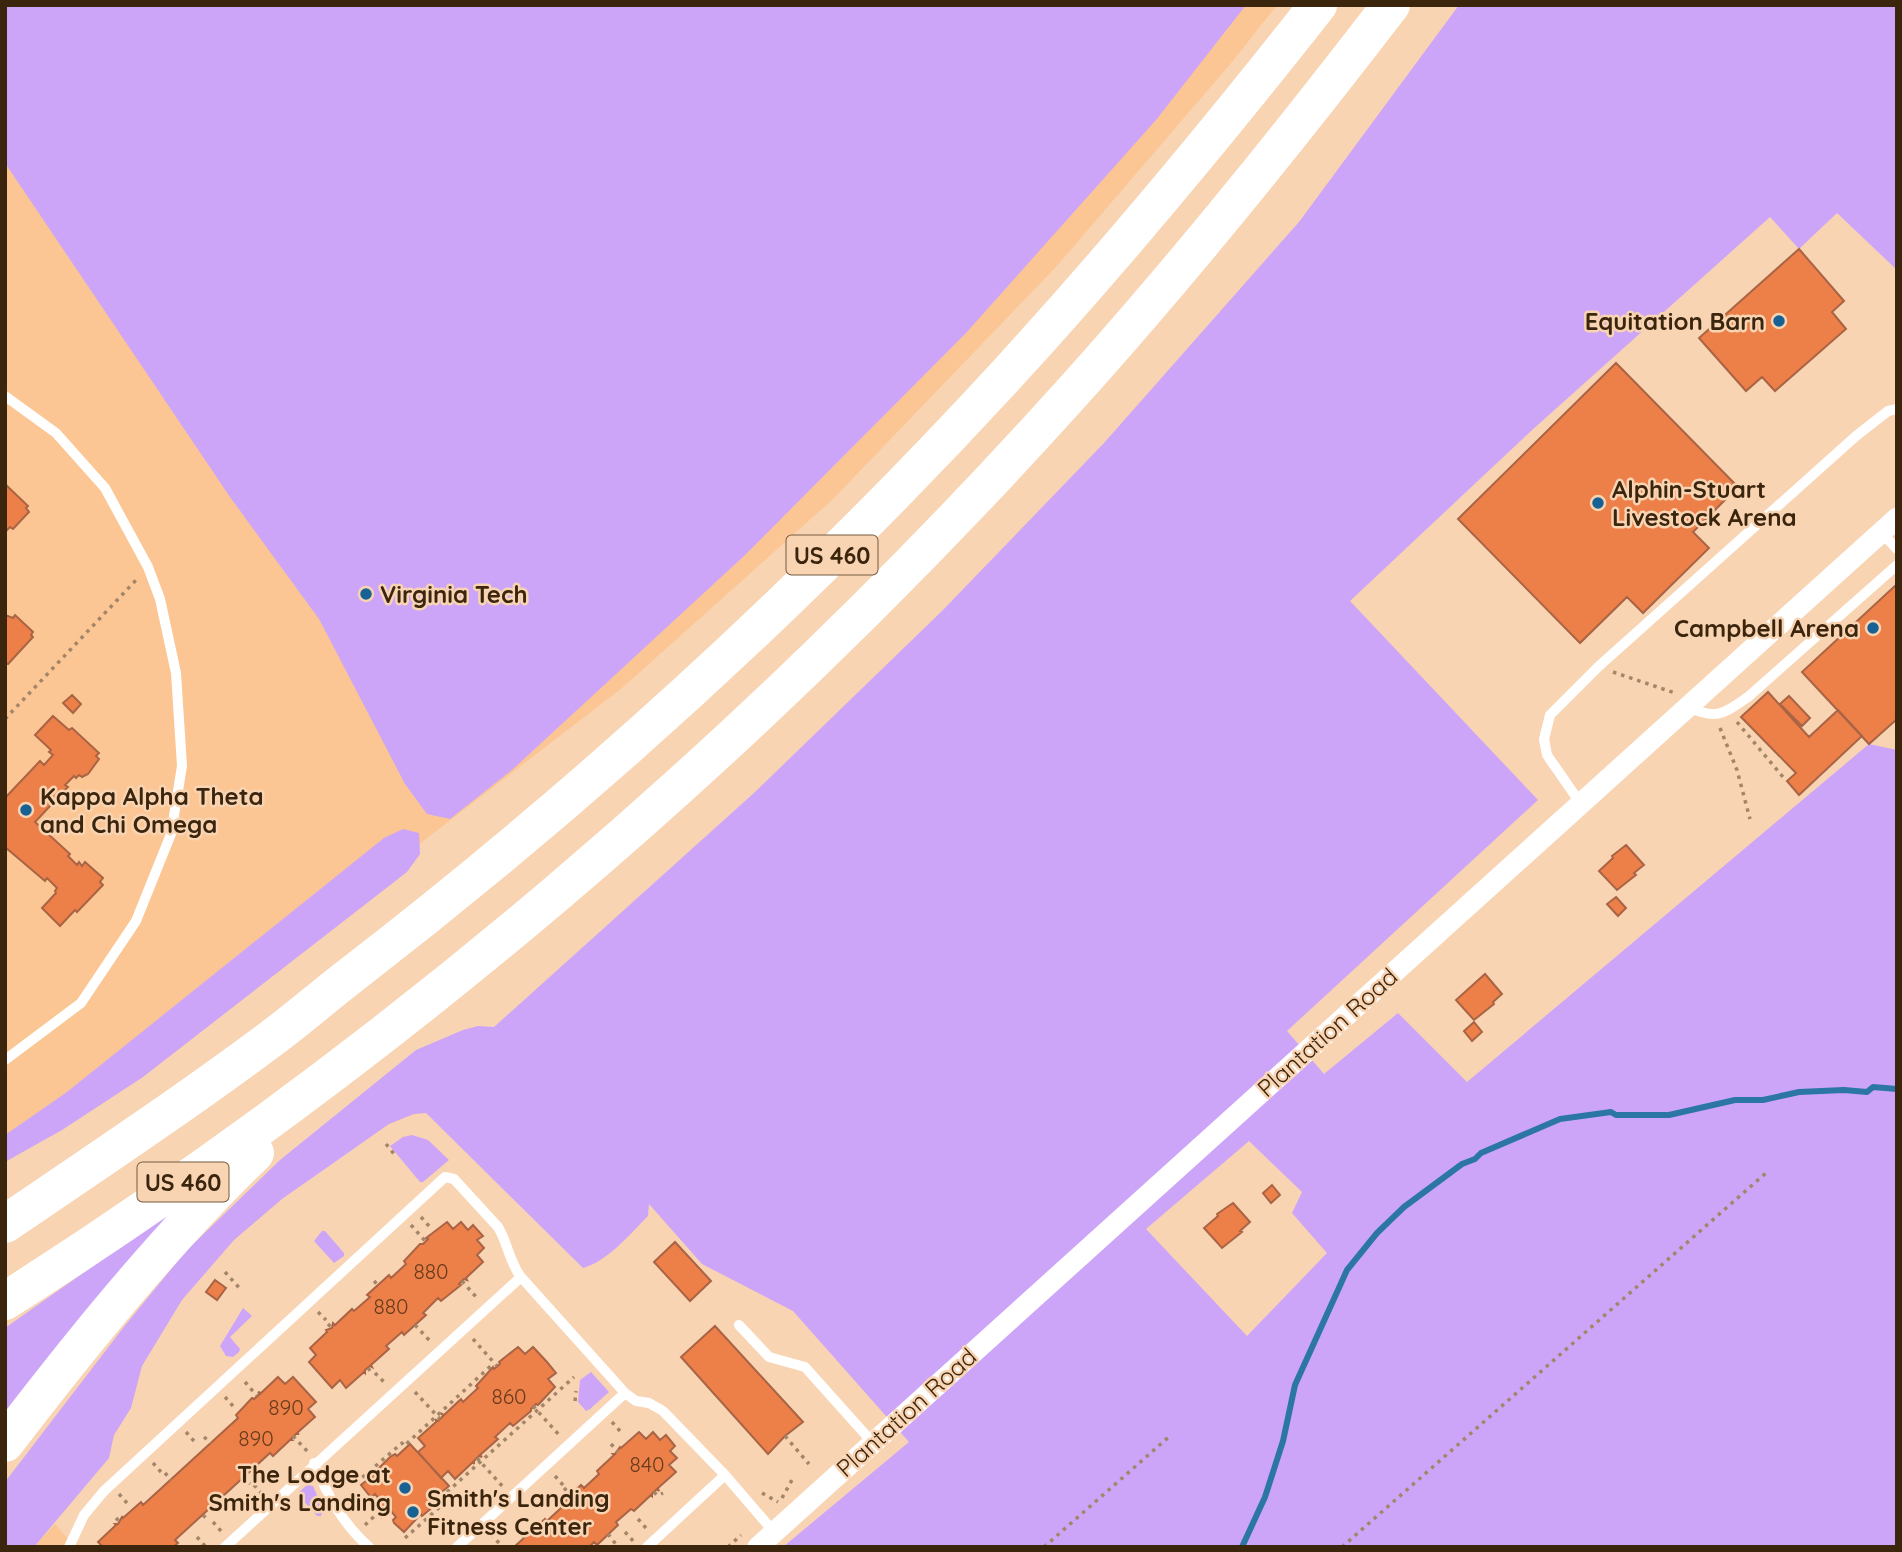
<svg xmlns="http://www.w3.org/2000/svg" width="1902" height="1552" font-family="Quicksand,sans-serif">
<rect width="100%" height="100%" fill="#f8d4b3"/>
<path fill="#fbc694" d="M 5,5 L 1277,5 L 1232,62 L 1056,267 L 832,500 L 622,688 L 287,946 L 5,1154 Z
M 55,1524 L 75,1547 L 34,1547 Z"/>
<path fill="#cca5f9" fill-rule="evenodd" d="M 5,5 L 1246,5 L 1156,120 L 966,333 L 744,556 L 512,770 L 450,819 L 427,814 L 405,784 L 319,619 L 230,497 L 5,163 Z
M 1459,5 L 1897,5 L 1897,270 L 1837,213 L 1799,249 L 1770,217 L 1531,431 L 1350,601 L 1538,800 L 1287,1031 L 1324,1074 L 1398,1013 L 1467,1082 L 1869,744 L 1897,750 L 1897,1547 L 783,1547 L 909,1442 L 793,1311 L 702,1264 L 649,1204 L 648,1216 C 630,1234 608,1261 583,1268 L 426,1113 L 414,1114 L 389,1124 L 282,1199 L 234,1240 L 182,1300 L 142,1366 L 131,1408 L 114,1435 L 109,1458 L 34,1547 L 5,1547 L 5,1482 L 123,1328 L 186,1251 L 280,1160 L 416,1050 L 463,1030 L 478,1026 L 494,1027 L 755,792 L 942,611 L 1104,443 L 1299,222 ZM 1249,1141 L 1302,1192 L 1292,1213 L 1327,1253 L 1247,1336 L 1146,1229 Z
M 403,829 L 419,833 L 420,854 L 407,872 L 143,1077 L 62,1130 L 5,1162 L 5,1135 L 67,1092 L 384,838 Z
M 412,1135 L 428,1140 L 449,1160 L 423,1182 L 420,1182 L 390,1146 L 403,1137 Z
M 217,1179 L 5,1419 L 5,1328 Z
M 322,1231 L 325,1231 L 344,1253 L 344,1256 L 334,1263 L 314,1241 Z
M 243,1308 L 252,1316 L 230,1337 L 240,1349 L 239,1352 L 233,1357 L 226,1356 L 220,1346 Z
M 591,1372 L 609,1392 L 590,1409 L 586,1411 L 578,1402 L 580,1380 Z
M 307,1485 L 313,1486 L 323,1509 L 321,1516 L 317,1516 L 299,1496 L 299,1492 Z"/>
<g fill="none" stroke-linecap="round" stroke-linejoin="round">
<path stroke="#2c76a6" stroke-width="6" d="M 1242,1547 L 1265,1497 L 1283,1441 L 1295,1385 L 1347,1270 L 1377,1233 L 1404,1207 L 1462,1164 L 1475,1159 L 1481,1153 L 1560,1119 L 1611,1112 L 1616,1115 L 1669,1115 L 1735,1100 L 1763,1100 L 1799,1092 L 1844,1090 L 1867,1092 L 1873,1087 L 1897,1089"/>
</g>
<path fill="#ed7f49" stroke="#a96445" stroke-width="2" d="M 1799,249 L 1844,301 L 1832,312 L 1846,329 L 1775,391 L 1762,377 L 1746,391 L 1699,338 Z
M 1616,363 L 1738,487 L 1693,532 L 1709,548 L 1643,613 L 1627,597 L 1580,643 L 1458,519 Z
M 5,484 L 28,506 L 26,508 L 29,512 L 13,529 L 10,527 L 7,530 L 5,528 Z
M 1897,584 L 1897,719 L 1869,744 L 1802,672 Z
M 5,615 L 13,618 L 15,615 L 33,632 L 31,635 L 33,637 L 8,664 L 5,663 Z
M 1768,692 L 1809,737 L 1838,710 L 1862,736 L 1799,795 L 1787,781 L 1796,773 L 1741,717 Z
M 72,695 L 81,704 L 73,713 L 63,703 Z
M 1789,696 L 1810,718 L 1802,726 L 1780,704 Z
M 53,716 L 69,730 L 72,728 L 99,753 L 96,756 L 99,759 L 88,774 L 82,777 L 79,775 L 76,778 L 74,776 L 65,785 L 68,787 L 35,822 L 70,854 L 68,856 L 77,865 L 79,862 L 82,866 L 85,862 L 103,878 L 100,882 L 103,885 L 77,912 L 75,910 L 60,926 L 42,908 L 56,893 L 55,891 L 57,888 L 47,878 L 45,881 L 5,847 L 5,798 L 40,761 L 44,765 L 53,755 L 49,752 L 51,750 L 35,735 Z
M 1626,845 L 1644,865 L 1634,873 L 1636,875 L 1617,890 L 1599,871 L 1613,858 L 1612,856 Z
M 1616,897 L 1626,908 L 1618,916 L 1607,904 Z
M 1485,974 L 1502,994 L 1493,1002 L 1494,1004 L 1474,1020 L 1456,1000 Z
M 1474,1022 L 1482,1032 L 1472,1041 L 1464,1031 Z
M 1272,1185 L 1280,1195 L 1271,1203 L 1263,1193 Z
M 1233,1203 L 1250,1222 L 1240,1231 L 1242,1232 L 1222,1248 L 1204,1228 L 1218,1216 L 1217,1214 Z
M 447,1222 L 453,1229 L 461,1222 L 468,1230 L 473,1225 L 483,1236 L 477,1240 L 484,1248 L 477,1255 L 483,1262 L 466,1278 L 467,1280 L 464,1279 L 459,1284 L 461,1285 L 441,1301 L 438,1298 L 423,1313 L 426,1315 L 404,1335 L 402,1332 L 386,1346 L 389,1349 L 371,1365 L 372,1367 L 370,1366 L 365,1370 L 365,1373 L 364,1372 L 346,1388 L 340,1380 L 332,1388 L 309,1362 L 316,1355 L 310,1348 L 327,1332 L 326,1330 L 332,1328 L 333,1323 L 335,1325 L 352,1309 L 354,1311 L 370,1297 L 367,1295 L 389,1275 L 391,1278 L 406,1264 L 404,1261 L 420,1244 L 423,1244 L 428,1239 L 426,1238 Z
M 675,1242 L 711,1281 L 690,1301 L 654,1262 Z
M 215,1280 L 226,1288 L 217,1300 L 206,1292 Z
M 715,1326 L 803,1422 L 785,1436 L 768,1454 L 681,1357 Z
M 518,1347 L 525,1354 L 533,1347 L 547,1362 L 556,1373 L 548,1379 L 555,1387 L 538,1405 L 536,1404 L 531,1409 L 531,1411 L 513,1426 L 510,1423 L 495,1437 L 498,1439 L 480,1455 L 482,1457 L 479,1456 L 474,1461 L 474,1464 L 473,1462 L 455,1479 L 448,1471 L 441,1478 L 418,1452 L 425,1446 L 418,1438 L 436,1422 L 436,1420 L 438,1421 L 443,1416 L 442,1414 L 444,1415 L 461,1399 L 463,1402 L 478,1388 L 476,1386 L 493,1367 L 494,1369 L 500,1364 L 499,1362 Z
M 278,1377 L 285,1384 L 293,1377 L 316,1402 L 308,1409 L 315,1417 L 297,1433 L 299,1434 L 296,1434 L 291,1439 L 292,1440 L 290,1440 L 273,1456 L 270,1453 L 175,1540 L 178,1543 L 173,1547 L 103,1547 L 98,1542 L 116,1525 L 115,1524 L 118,1524 L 122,1517 L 123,1518 L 141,1502 L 143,1505 L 238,1418 L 236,1415 L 252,1398 L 254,1399 L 260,1394 L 258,1392 L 261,1393 Z
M 639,1432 L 646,1439 L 653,1432 L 660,1440 L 666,1435 L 675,1446 L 670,1451 L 677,1458 L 669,1465 L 676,1472 L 658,1488 L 659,1491 L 657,1489 L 652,1494 L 652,1496 L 651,1495 L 634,1511 L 631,1509 L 616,1522 L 618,1525 L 597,1545 L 594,1542 L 589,1547 L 514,1547 L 545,1519 L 547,1521 L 562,1507 L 560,1505 L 581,1485 L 584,1488 L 599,1474 L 597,1471 L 614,1455 L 613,1454 L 615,1454 L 620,1447 L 621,1448 Z
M 410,1444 L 449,1486 L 435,1498 L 438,1501 L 434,1506 L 422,1516 L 421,1514 L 404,1532 L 394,1523 L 393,1520 L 396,1517 L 390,1510 L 383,1516 L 384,1513 L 378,1507 L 376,1508 L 375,1507 L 381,1501 L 375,1494 L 372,1497 L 369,1495 L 361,1485 L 380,1470 L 379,1468 L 390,1457 L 395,1454 L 397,1456 Z"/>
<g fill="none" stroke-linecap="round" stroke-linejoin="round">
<path stroke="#a38669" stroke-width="3.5" stroke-dasharray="3.5 5" stroke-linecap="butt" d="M 1613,672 L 1675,693
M 5,719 L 137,579
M 1737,722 L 1783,777
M 1720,728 L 1737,770 L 1750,819
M 386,1144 L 395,1155
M 421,1217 L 429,1226
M 411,1225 L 426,1242
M 225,1272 L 242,1291
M 374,1281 L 378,1285
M 462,1281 L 477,1298
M 318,1312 L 326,1320
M 328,1324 L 332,1328
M 415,1325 L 430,1341
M 473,1339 L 497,1366
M 368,1368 L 371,1372
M 375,1373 L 386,1384
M 245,1382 L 257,1396
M 415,1392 L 440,1419
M 225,1397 L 233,1406
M 575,1401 L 576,1391
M 533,1406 L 560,1436
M 612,1422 L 620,1431
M 186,1432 L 194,1441
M 293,1436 L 309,1453
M 785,1436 L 809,1464
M 204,1437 L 211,1443
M 611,1444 L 618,1452
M 477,1458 L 504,1488
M 153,1463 L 161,1472
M 165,1473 L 171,1480
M 555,1476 L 563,1485
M 243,1478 L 250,1484
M 356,1483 L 402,1443 L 404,1446 L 494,1363
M 254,1485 L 262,1494
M 564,1488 L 571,1495
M 654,1492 L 659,1497
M 762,1493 L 778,1502
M 119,1494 L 127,1503
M 661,1494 L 663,1493
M 437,1497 L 443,1504
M 782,1498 L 793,1478
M 203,1515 L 209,1521
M 116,1518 L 120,1522
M 638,1519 L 646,1528
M 213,1522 L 221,1531
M 365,1525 L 381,1510
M 518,1530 L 524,1538
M 625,1532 L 635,1543
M 491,1534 L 499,1543
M 608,1534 L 618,1547
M 197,1537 L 206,1547
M 405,1538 L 450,1498 L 446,1493 L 574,1377
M 728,1547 L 741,1535
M 1044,1547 L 1171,1435
M 1342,1547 L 1767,1172"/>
<path stroke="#fff" stroke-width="10" d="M 5,396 L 56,433 L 105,488 L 148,567 L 160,599 L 176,673 L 182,766 L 171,834 L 136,921 L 81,1003 L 5,1060
M 1881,532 L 1897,549
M 1687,707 C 1717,720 1723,714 1748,697 L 1897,565
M 1581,804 L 1547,755 L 1544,739 L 1550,715 L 1598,667 L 1856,436 L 1888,411 L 1897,409
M 739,1325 L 769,1357 L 805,1367 L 873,1443
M 314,1463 C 328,1496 342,1523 369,1547
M 69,1547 L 84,1515 L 104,1491 L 445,1177 L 454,1179 L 498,1227 C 508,1243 509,1262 521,1277 L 625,1393 L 636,1401 L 649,1403 L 663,1411 L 725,1475 L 774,1532
M 225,1547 L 521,1277
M 457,1547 L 625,1393
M 647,1547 L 725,1475"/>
<path stroke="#fff" stroke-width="21" d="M 758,1547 L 1897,518"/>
<path stroke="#fff" stroke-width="38" d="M 5,1224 C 95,1163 185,1103 272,1038 C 299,1018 324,996 350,976 C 586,794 808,591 1009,372 C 1117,254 1219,131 1318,5
M 5,1301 C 387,1058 744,753 1049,418 C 1170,286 1282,147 1391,5
M 5,1443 C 83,1341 163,1242 255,1153"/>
</g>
<g fill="#186195" stroke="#f8d4b3" stroke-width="2.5">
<circle cx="1779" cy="321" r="7"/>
<circle cx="1598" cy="503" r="7"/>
<circle cx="366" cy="594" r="7"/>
<circle cx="1873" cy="628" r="7"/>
<circle cx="26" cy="810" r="7"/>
<circle cx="405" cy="1488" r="7"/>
<circle cx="413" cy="1512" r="7"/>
</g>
<g text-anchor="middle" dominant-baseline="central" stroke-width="5" stroke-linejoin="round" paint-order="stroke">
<g font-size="21" fill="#683c1c">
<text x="431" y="1271">880</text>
<text x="391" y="1306">880</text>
<text x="509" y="1396">860</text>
<text x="286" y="1407">890</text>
<text x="256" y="1438">890</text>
<text x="647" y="1464">840</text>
</g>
<g fill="#f8d4b3" stroke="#745a3f" stroke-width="2">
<rect x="786.5" y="535.5" width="91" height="39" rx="5"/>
<rect x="137.5" y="1162.5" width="91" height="39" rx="5"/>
</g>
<g font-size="23" font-weight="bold" fill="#3b250d">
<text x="832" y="555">US 460</text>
<text x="183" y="1182">US 460</text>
</g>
<g font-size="24" font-weight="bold" fill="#3b250d" stroke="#f8d4b3" text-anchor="start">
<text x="1765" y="321" text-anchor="end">Equitation Barn</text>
<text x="1612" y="489">Alphin-Stuart<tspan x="1612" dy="28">Livestock Arena</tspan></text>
<text x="380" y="594">Virginia Tech</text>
<text x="1859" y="628" text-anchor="end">Campbell Arena</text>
<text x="40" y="796">Kappa Alpha Theta<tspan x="40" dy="28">and Chi Omega</tspan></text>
<text x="391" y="1474" text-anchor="end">The Lodge at<tspan x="391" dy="28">Smith's Landing</tspan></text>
<text x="427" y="1498">Smith's Landing<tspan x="427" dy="28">Fitness Center</tspan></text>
</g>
<g font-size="24" fill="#3b250d" stroke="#f8d4b3">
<text transform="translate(1327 1032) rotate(-42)">Plantation Road</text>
<text transform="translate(906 1412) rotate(-42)">Plantation Road</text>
</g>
</g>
<rect width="1902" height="1552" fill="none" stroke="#3b250d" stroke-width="14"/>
</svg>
